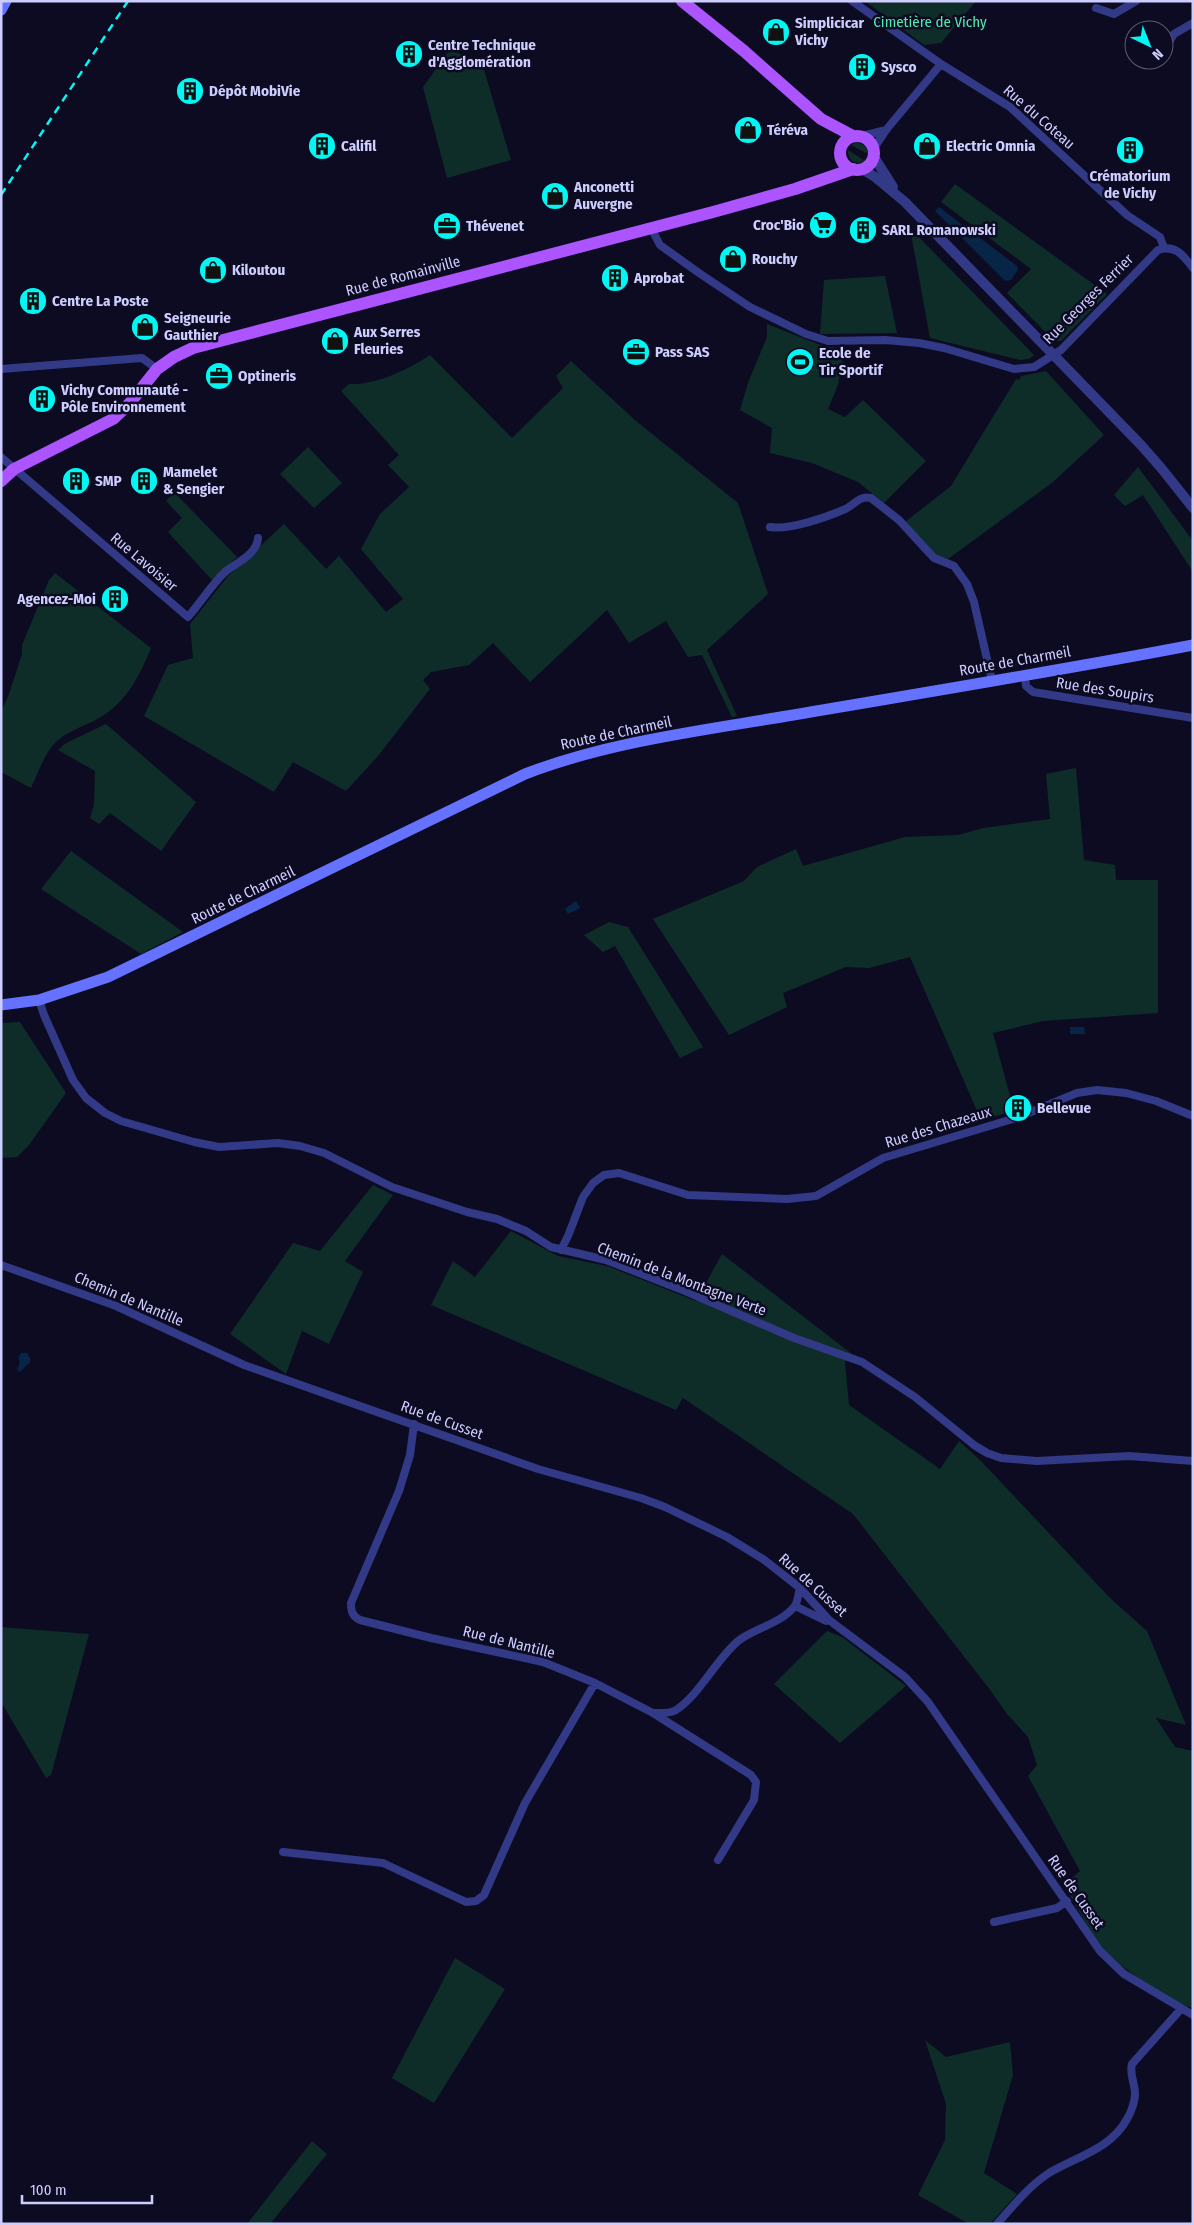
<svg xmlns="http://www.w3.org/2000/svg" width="1194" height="2225" font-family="'Fira Sans Condensed',sans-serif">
<rect width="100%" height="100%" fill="#0d0b22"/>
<path fill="#0e2d28" d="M 865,1 L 976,1 L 941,43 L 924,45 Z
M 451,48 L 484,70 L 511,160 L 447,178 L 423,87 Z
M 856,142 L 866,146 L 868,154 L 851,145 Z
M 848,150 L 865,161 C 856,166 847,160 848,150 Z
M 955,184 L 1107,294 L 1061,341 L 1054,341 L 1007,293 L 1031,269 L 941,202 Z
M 910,228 L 1034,355 L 1029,359 L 1020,360 L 930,338 Z
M 885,276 L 897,333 L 820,334 L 824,280 Z
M 767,324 L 823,346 L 847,349 L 844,353 L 838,385 L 828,409 L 845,417 L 863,400 L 926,461 L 884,503 L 858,482 L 812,463 L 770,453 L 772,428 L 740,410 L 749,380 L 767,337 Z
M 430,355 L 512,438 L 563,388 L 556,376 L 571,361 L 636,421 L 738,503 L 768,594 L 707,650 L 737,716 L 732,717 L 702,655 L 688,657 L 666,621 L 629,643 L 607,610 L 530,682 L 493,643 L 469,665 L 431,672 L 423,680 L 430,689 L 378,756 L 346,791 L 293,762 L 274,792 L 144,716 L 168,665 L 193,658 L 190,624 L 228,576 L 284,524 L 326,569 L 339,556 L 386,612 L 403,599 L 361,549 L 380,514 L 409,487 L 388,465 L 399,455 L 341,391 L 349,384 C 377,385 407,370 430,355 Z
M 1046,371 L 1104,435 L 1053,482 L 948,559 L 938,557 L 905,522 L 951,486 L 1016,379 L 1019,380 L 1021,376 Z
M 308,447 L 342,483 L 314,508 L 280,474 Z
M 1138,467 L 1193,541 L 1193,572 L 1143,495 L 1125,506 L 1114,495 Z
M 174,492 L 237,557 L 212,580 L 168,532 L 182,518 L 166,501 Z
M 55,573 L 151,648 C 138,679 125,705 94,721 C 81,727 64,733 54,744 C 45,753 37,775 31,788 L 1,772 L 1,711 L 8,697 L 22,654 L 22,645 L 49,580 Z
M 106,724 L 196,802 L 161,851 L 110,813 L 99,824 L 90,818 L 94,804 L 95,771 L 58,750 L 66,743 Z
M 1076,768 L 1084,860 L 1115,865 L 1116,880 L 1158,880 L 1158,1013 L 1043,1021 L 993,1033 L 1014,1111 L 981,1120 L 910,957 L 869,968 L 846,967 L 783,993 L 787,1007 L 729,1035 L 653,919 L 744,881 L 757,867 L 796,849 L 803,866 L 905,837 L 958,835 L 983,828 L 1050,819 L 1046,774 Z
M 71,851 L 183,932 L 141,954 L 41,889 Z
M 609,922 L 628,927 L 703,1047 L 680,1058 L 615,946 L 603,952 L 584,935 Z
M 20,1022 L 66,1093 L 29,1145 L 17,1157 L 1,1158 L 1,1023 Z
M 373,1185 L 393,1195 L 345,1261 L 363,1272 L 329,1344 L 302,1331 L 286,1374 L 230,1334 L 293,1243 L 320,1251 Z
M 511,1231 L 558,1256 L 607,1266 L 696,1301 L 722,1254 L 852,1354 L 845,1362 L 849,1405 L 940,1469 L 959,1441 L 980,1460 L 1111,1599 L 1147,1631 L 1186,1725 L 1156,1718 L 1175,1747 L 1193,1751 L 1193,2008 C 1167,2001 1121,1968 1103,1948 C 1088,1930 1076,1905 1064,1885 L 1080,1871 L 1028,1776 L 1037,1765 L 1028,1737 L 1007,1714 L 991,1691 L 853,1514 L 683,1398 L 676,1410 L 431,1305 L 453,1261 L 475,1277 Z
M 1,1627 L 89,1634 L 51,1775 L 46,1778 L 1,1702 Z
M 827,1631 L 842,1637 L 906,1686 L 840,1743 L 774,1684 Z
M 455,1958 L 505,1989 L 434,2103 L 392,2078 Z
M 925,2040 L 946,2057 L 1010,2042 L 1013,2075 L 984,2173 L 1017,2194 L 990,2224 L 969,2224 L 918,2195 L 945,2140 L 946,2104 Z
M 312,2141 L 327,2154 L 270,2224 L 247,2224 Z"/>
<path fill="#072546" d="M 939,207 L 1017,266 L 1018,269 L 1011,280 L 1005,281 L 935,211 Z
M 576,901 L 580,908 L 568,914 L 565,909 Z
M 1070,1027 L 1084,1027 L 1085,1034 L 1070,1034 Z
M 21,1353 L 27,1353 L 30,1358 L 30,1362 L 20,1372 L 17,1370 L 20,1362 L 18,1358 Z"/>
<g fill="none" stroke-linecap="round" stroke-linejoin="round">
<path stroke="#323986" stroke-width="8" d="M 852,1 L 941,64 L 1010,107 L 1127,215 L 1160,237 L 1164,248
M 1096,8 L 1114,14 L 1136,1
M 1165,49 L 1174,34 L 1193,23
M 862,136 L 886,130
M 874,148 L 886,130 L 941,64
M 651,228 L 660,245 L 699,273 L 750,307 L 806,334 L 828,341 L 885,340 L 919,343 L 944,348 L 1014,369 L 1034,367 L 1061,350 L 1158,250 C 1175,244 1183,255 1193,268
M 1,369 L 142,358 L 157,369
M 1,457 L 188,617 C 201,602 212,584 226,571 C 238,562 257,554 258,538
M 770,527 C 790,530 824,518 843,510 C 854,506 859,495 871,498 L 899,520 L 934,558 L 954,566 L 967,584 L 974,602 L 992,681
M 1025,675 L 1026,686 L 1033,692 L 1193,718
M 39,1000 L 44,1015 L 73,1080 L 86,1098 L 105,1113 L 121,1121 L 194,1142 L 219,1147 L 278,1143 L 300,1146 L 324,1153 L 392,1187 L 467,1212 L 497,1219 L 526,1231 L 551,1247 L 606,1260 L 685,1291 L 794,1338 L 862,1362 L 915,1397 L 974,1445 L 987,1453 L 1001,1458 L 1037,1461 L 1129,1456 L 1193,1461
M 561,1250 L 568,1236 L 583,1197 L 593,1183 L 604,1175 L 619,1173 L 688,1195 L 787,1199 L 816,1196 L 883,1158 L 1019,1117 L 1077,1093 L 1097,1090 L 1126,1093 L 1156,1101 L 1193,1116
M 1,1265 L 116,1306 L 244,1365 L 538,1469 L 641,1498 L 665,1507 L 727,1537 L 763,1559 L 800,1588 L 829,1620 L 905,1677 L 928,1702 L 1100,1951 L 1124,1974 L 1193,2015
M 414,1424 L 410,1455 L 399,1491 L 351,1603 C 351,1611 352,1616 360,1620 L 431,1638 L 543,1662 L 595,1683 L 653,1713 C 660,1713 670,1714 676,1710 C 700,1694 715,1661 738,1641 C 755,1628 780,1624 794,1607 C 798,1603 798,1594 800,1588
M 795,1606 L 826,1621 L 829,1620
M 653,1713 L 751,1775 L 756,1782 L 754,1800 L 718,1860
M 283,1852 L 383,1863 L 466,1902 L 476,1901 L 484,1895 L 525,1803 L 595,1683
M 994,1922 L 1057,1908 L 1067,1901
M 997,2224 C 1013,2206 1029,2186 1049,2173 C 1076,2157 1111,2149 1127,2119 C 1131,2113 1135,2101 1135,2094 C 1135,2083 1129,2074 1132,2064 L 1181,2009"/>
<path stroke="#323986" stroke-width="10" d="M 874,157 L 893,187
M 862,169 L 875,177 L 905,202 L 1141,445 L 1162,469 L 1193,508"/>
<path stroke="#6472ff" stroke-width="11" d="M 1,10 L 6,1
M 1,1005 L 39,1000 L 108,977 L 525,774 C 608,742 699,731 787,716 C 922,693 1058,671 1193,645"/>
<path stroke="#ab54ff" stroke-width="12" d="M 682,1 L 744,51 L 821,119 L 853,136
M840 153a17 17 0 1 1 34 0a17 17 0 1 1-34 0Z
M 1,481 L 14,469 L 113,419 L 129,404 L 157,369 L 174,357 L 193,348 L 713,212 L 795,189 L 853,169"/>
<path stroke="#00f8f4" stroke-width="2.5" stroke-dasharray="8 6" stroke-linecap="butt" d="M 1,195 L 128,1"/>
</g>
<defs>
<symbol id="shop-disc" viewBox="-11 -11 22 22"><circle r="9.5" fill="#00f8f4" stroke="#0d0b22"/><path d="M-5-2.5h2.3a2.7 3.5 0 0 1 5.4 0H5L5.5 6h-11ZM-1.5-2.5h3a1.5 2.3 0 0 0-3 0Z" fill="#111"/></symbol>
<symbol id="building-disc" viewBox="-11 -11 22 22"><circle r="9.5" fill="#00f8f4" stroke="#0d0b22"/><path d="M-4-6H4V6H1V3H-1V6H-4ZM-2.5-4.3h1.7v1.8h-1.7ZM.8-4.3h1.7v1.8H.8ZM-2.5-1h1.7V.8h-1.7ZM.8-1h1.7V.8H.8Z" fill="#111"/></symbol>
<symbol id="supermarket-disc" viewBox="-11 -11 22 22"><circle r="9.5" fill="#00f8f4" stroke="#0d0b22"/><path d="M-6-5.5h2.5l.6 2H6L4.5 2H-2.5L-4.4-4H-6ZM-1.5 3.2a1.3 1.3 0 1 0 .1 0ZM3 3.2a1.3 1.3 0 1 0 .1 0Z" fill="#111"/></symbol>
<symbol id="office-disc" viewBox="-11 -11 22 22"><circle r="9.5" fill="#00f8f4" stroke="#0d0b22"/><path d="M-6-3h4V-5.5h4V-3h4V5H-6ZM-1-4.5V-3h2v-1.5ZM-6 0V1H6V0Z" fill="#111"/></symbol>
<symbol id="stadium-disc" viewBox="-11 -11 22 22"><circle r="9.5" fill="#00f8f4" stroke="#0d0b22"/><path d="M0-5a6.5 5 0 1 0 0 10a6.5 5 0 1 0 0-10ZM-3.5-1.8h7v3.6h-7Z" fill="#111"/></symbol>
</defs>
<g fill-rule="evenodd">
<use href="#shop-disc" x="760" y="16" width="32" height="32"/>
<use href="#building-disc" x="393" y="38" width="32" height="32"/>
<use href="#building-disc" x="846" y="51" width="32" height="32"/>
<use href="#building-disc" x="174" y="75" width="32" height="32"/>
<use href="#shop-disc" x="732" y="114" width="32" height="32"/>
<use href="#building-disc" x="306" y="130" width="32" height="32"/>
<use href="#shop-disc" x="911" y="130" width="32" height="32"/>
<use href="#building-disc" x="1114" y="134" width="32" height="32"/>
<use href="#shop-disc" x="539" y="180" width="32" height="32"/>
<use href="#supermarket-disc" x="807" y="209" width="32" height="32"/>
<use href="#office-disc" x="431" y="210" width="32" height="32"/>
<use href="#building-disc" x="847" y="214" width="32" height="32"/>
<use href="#shop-disc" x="717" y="243" width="32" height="32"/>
<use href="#shop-disc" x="197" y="254" width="32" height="32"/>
<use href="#building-disc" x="599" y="262" width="32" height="32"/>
<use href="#building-disc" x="17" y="285" width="32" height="32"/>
<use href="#shop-disc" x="129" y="311" width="32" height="32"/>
<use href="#shop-disc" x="319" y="325" width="32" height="32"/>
<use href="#office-disc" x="620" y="336" width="32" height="32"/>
<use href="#stadium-disc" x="784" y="346" width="32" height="32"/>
<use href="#office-disc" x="203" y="360" width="32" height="32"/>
<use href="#building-disc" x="26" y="383" width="32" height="32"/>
<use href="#building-disc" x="60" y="465" width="32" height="32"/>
<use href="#building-disc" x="128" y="465" width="32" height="32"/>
<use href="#building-disc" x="99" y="583" width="32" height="32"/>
<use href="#building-disc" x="1002" y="1092" width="32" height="32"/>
</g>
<g text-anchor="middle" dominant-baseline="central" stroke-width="5" stroke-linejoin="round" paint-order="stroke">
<g font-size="15" fill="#4fe9b1" stroke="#0d0b22">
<text x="930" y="22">Cimetière de Vichy</text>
</g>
<g font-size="15" font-weight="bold" fill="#cdcdff" stroke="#0d0b22" text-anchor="start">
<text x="795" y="23">Simplicicar<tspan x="795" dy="17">Vichy</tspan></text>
<text x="428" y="45">Centre Technique<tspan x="428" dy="17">d'Agglomération</tspan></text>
<text x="881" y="67">Sysco</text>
<text x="209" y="91">Dépôt MobiVie</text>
<text x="767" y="130">Téréva</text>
<text x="341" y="146">Califil</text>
<text x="946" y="146">Electric Omnia</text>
<text x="1130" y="176" text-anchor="middle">Crématorium<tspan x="1130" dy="17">de Vichy</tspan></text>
<text x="574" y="187">Anconetti<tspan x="574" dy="17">Auvergne</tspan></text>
<text x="804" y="225" text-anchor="end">Croc'Bio</text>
<text x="466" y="226">Thévenet</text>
<text x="882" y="230">SARL Romanowski</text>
<text x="752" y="259">Rouchy</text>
<text x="232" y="270">Kiloutou</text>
<text x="634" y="278">Aprobat</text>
<text x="52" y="301">Centre La Poste</text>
<text x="164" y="318">Seigneurie<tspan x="164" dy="17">Gauthier</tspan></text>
<text x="354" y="332">Aux Serres<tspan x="354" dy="17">Fleuries</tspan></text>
<text x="655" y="352">Pass SAS</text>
<text x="819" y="353">Ecole de<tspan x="819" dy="17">Tir Sportif</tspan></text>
<text x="238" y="376">Optineris</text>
<text x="61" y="390">Vichy Communauté -<tspan x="61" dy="17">Pôle Environnement</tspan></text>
<text x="163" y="472">Mamelet<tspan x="163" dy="17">&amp; Sengier</tspan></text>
<text x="95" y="481">SMP</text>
<text x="96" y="599" text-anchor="end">Agencez-Moi</text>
<text x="1037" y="1108">Bellevue</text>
</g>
<g font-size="15" fill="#cdcdff" stroke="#0d0b22">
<text transform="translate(1039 117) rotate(41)">Rue du Coteau</text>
<text transform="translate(403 276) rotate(-15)">Rue de Romainville</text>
<text transform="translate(1088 299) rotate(-45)">Rue Georges Ferrier</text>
<text transform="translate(144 562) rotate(40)">Rue Lavoisier</text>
<text transform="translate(1015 661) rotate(-10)">Route de Charmeil</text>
<text transform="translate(1105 690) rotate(9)">Rue des Soupirs</text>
<text transform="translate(616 733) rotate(-12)">Route de Charmeil</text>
<text transform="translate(243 895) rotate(-26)">Route de Charmeil</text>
<text transform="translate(938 1127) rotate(-17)">Rue des Chazeaux</text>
<text transform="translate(682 1279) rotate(21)">Chemin de la Montagne Verte</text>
<text transform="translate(129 1299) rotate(23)">Chemin de Nantille</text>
<text transform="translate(442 1420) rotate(20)">Rue de Cusset</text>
<text transform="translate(813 1585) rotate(42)">Rue de Cusset</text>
<text transform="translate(509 1642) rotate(14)">Rue de Nantille</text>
<text transform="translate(1076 1892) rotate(55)">Rue de Cusset</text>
</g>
</g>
<rect width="1194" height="2225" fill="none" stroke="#cdcdff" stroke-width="5"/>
<g transform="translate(1149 45) rotate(137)"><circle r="24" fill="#0d0b22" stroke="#5a597a"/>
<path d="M0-4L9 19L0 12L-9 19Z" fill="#00f8f4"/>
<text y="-8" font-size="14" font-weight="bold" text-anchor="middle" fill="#cdcdff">N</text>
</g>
<path d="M22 2195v8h130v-8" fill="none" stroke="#cdcdff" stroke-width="2.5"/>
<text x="30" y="2195" font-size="15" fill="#cdcdff" stroke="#0d0b22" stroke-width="4" paint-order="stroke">100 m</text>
</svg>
